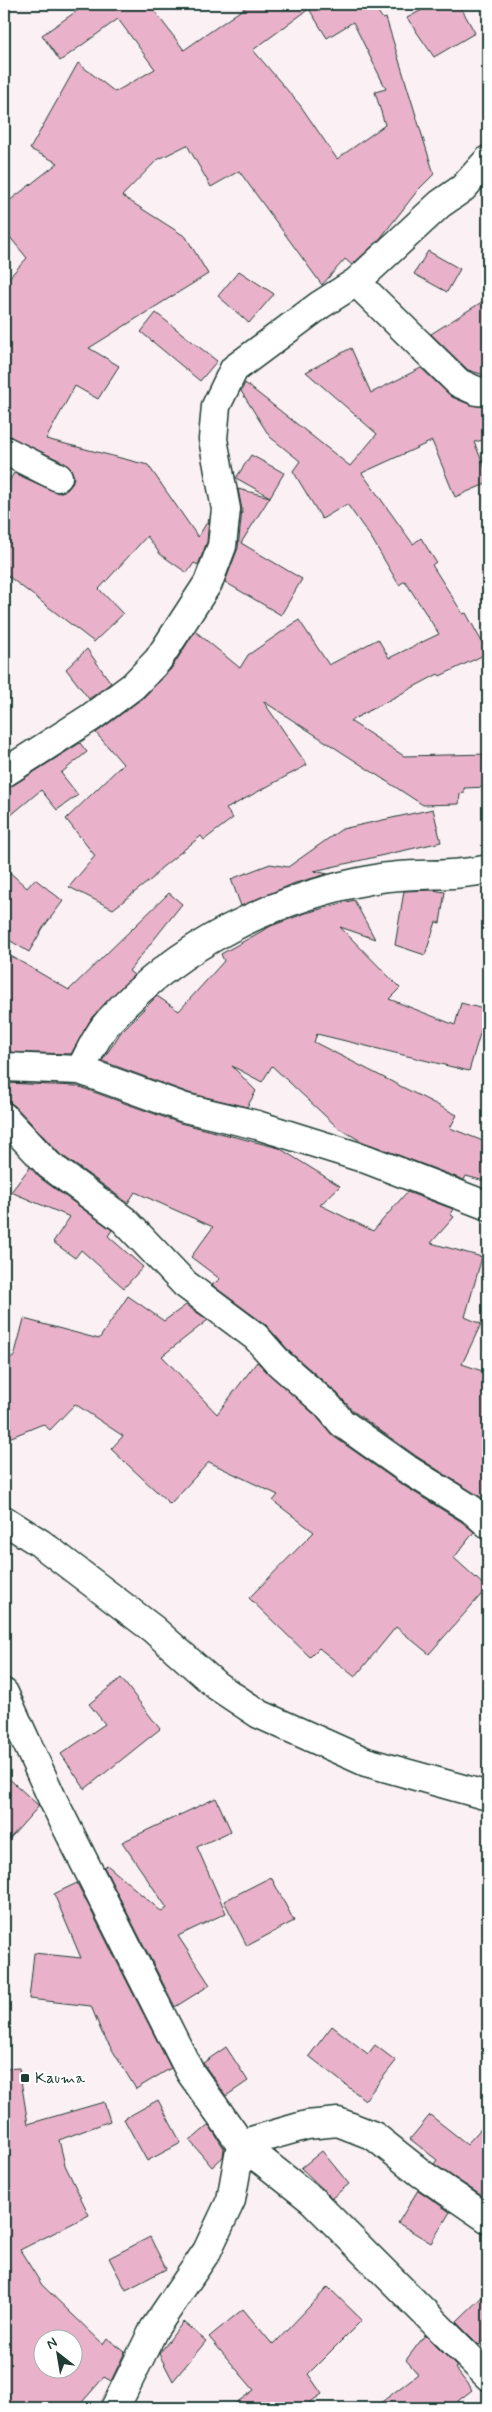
<svg xmlns="http://www.w3.org/2000/svg" width="492" height="2412" font-family="Mynerve,sans-serif">
<rect width="100%" height="100%" fill="#fbf0f4"/>
<filter id="ink" filterUnits="userSpaceOnUse"><feTurbulence type="fractalNoise" baseFrequency=".02" numOctaves="2"/><feDisplacementMap in="SourceGraphic" scale="10" xChannelSelector="R" yChannelSelector="G"/><feConvolveMatrix kernelMatrix="1 2 1 2 8 2 1 2 1" color-interpolation-filters="sRGB"/></filter>
<g filter="url(#ink)">
<path fill="#e9b2ca" stroke="#1f3d34" fill-rule="evenodd" d="M 87,4 L 149,4 L 184,50 L 250,4 L 382,4 L 375,8 L 383,19 L 386,18 L 434,174 L 418,190 L 379,240 L 352,265 L 345,259 L 322,285 L 239,171 L 211,187 L 187,145 L 157,160 L 122,196 L 186,237 L 208,274 L 89,348 L 119,366 L 98,399 L 75,386 L 46,439 L 148,465 L 198,537 L 209,519 L 207,542 L 198,565 L 194,563 L 187,573 L 160,554 L 147,536 L 99,589 L 123,614 L 94,642 L 4,573 L 4,489 L 14,473 L 58,493 L 67,490 L 72,484 L 74,477 L 71,469 L 65,463 L 4,434 L 4,283 L 27,258 L 4,230 L 4,205 L 58,163 L 30,149 L 78,63 L 115,92 L 155,69 L 118,19 L 60,61 L 42,35 ZM 309,9 L 327,38 L 353,22 L 386,89 L 375,92 L 385,125 L 337,159 L 300,105 L 253,50 Z
M 433,4 L 459,4 L 475,33 L 434,57 L 407,18 Z
M 428,251 L 460,269 L 447,292 L 414,274 Z
M 239,271 L 274,294 L 249,323 L 218,296 Z
M 488,298 L 488,376 L 468,370 L 431,334 Z
M 156,313 L 217,361 L 200,381 L 141,332 Z
M 351,348 L 371,393 L 421,368 L 452,397 L 471,405 L 488,407 L 488,439 L 474,442 L 488,475 L 488,483 L 455,497 L 432,441 L 362,473 L 413,544 L 421,538 L 436,562 L 432,565 L 463,614 L 466,613 L 488,653 L 440,676 L 438,674 L 350,721 L 404,756 L 488,754 L 488,787 L 464,788 L 464,793 L 460,794 L 459,804 L 423,805 L 263,701 L 307,765 L 226,809 L 233,818 L 204,840 L 201,836 L 160,869 L 153,878 L 113,909 L 69,887 L 95,856 L 66,819 L 123,764 L 96,733 L 144,697 L 171,669 L 195,631 L 240,668 L 248,655 L 299,620 L 329,665 L 378,639 L 389,658 L 439,634 L 405,581 L 399,585 L 372,539 L 347,504 L 322,519 L 293,471 L 300,461 L 270,437 L 241,391 L 245,383 L 350,466 L 377,434 L 306,372 Z
M 251,455 L 284,473 L 270,497 L 236,478 Z
M 238,489 L 270,497 L 241,543 L 302,579 L 281,615 L 225,582 L 238,548 L 242,510 Z
M 87,649 L 111,683 L 89,699 L 66,669 Z
M 80,743 L 87,752 L 61,773 L 78,795 L 57,810 L 41,790 L 4,821 L 4,788 L 12,786 Z
M 433,809 L 441,842 L 314,871 L 328,874 L 295,883 L 241,906 L 231,879 L 270,864 L 288,867 L 342,829 Z
M 4,867 L 27,888 L 35,879 L 63,901 L 43,928 L 29,952 L 4,937 Z
M 432,890 L 445,892 L 440,923 L 436,922 L 425,955 L 395,945 L 404,891 Z
M 169,893 L 182,904 L 129,971 L 134,975 L 92,1017 L 71,1054 L 4,1052 L 4,952 L 69,990 Z
M 354,900 L 375,939 L 340,927 L 400,988 L 389,999 L 455,1025 L 461,1003 L 487,1010 L 469,1071 L 317,1034 L 314,1042 L 457,1115 L 450,1128 L 488,1143 L 488,1182 L 466,1176 L 464,1180 L 361,1141 L 338,1128 L 272,1066 L 262,1082 L 232,1066 L 256,1091 L 247,1107 L 189,1093 L 102,1061 L 121,1032 L 157,996 L 179,1011 L 224,961 L 221,954 L 271,926 L 306,913 Z
M 4,1083 L 77,1086 L 180,1123 L 279,1148 L 340,1186 L 320,1205 L 373,1231 L 407,1192 L 453,1209 L 450,1214 L 454,1217 L 431,1243 L 482,1257 L 465,1317 L 481,1324 L 462,1364 L 488,1373 L 488,1490 L 483,1499 L 416,1456 L 353,1411 L 337,1393 L 290,1352 L 266,1325 L 212,1285 L 220,1279 L 191,1257 L 213,1227 L 135,1192 L 128,1203 L 59,1153 L 15,1106 L 4,1098 Z
M 30,1167 L 40,1178 L 112,1230 L 108,1236 L 143,1267 L 124,1288 L 81,1250 L 75,1258 L 53,1242 L 70,1217 L 11,1192 Z
M 128,1296 L 164,1321 L 186,1305 L 208,1320 L 162,1356 L 217,1414 L 257,1362 L 316,1416 L 333,1436 L 398,1482 L 462,1522 L 474,1532 L 454,1558 L 487,1588 L 429,1654 L 396,1627 L 355,1677 L 319,1648 L 310,1657 L 249,1598 L 314,1532 L 273,1501 L 278,1495 L 209,1462 L 170,1504 L 111,1449 L 123,1436 L 75,1404 L 50,1430 L 43,1424 L 4,1440 L 4,1358 L 14,1357 L 24,1319 L 99,1339 Z
M 121,1678 L 160,1729 L 85,1789 L 61,1754 L 105,1724 L 89,1704 Z
M 4,1774 L 39,1806 L 4,1845 Z
M 216,1798 L 231,1831 L 197,1847 L 226,1913 L 178,1936 L 210,1985 L 175,2007 L 104,1867 L 107,1865 L 162,1912 L 167,1908 L 122,1842 Z
M 271,1877 L 294,1921 L 247,1946 L 224,1901 Z
M 77,1883 L 171,2068 L 136,2089 L 102,2033 L 91,2006 L 29,1999 L 34,1953 L 81,1958 L 54,1894 Z
M 332,2026 L 368,2054 L 375,2045 L 396,2061 L 365,2100 L 309,2056 Z
M 226,2047 L 248,2081 L 226,2096 L 203,2063 Z
M 19,2068 L 28,2124 L 104,2102 L 110,2121 L 59,2140 L 65,2165 L 89,2215 L 20,2250 L 42,2285 L 103,2344 L 107,2338 L 125,2352 L 111,2381 L 104,2377 L 77,2408 L 4,2408 L 4,2069 ZM 42,2340 L 72,2340 L 72,2370 L 42,2370 Z
M 158,2100 L 181,2143 L 147,2161 L 124,2119 Z
M 430,2115 L 467,2144 L 488,2121 L 488,2200 L 434,2164 L 437,2160 L 410,2139 Z
M 209,2125 L 224,2148 L 223,2157 L 212,2167 L 190,2141 Z
M 322,2151 L 349,2184 L 332,2198 L 301,2168 Z
M 418,2190 L 450,2212 L 431,2243 L 398,2223 Z
M 150,2237 L 166,2269 L 126,2290 L 109,2258 Z
M 328,2287 L 362,2320 L 308,2374 L 322,2394 L 302,2408 L 229,2408 L 254,2390 L 209,2337 L 243,2309 L 273,2345 Z
M 488,2291 L 488,2336 L 479,2345 L 456,2322 Z
M 183,2322 L 206,2341 L 173,2381 L 159,2354 Z
M 425,2335 L 457,2367 L 455,2368 L 472,2390 L 449,2408 L 374,2408 L 418,2374 L 406,2360 Z"/>
<g fill="none" stroke-linecap="round" stroke-linejoin="round">
<defs>
<path id="street" d="M 488,160 L 463,188 L 440,204 L 356,282 L 459,383 L 477,391 L 488,392
M 4,450 L 58,477
M 4,773 L 90,718 L 133,686 L 158,660 L 208,583 L 222,546 L 226,509 L 213,439 L 216,406 L 234,369 L 320,305 L 356,282
M 4,1067 L 80,1070 L 185,1108 L 257,1125 L 366,1159 L 488,1206
M 80,1070 C 89,1054 97,1034 109,1021 C 177,945 275,897 375,879 C 412,872 452,878 488,869
M 4,1117 L 49,1165 L 124,1220 L 185,1284 L 256,1337 L 279,1363 L 327,1405 L 342,1423 L 407,1469 L 471,1509 L 488,1524
M 4,1520 L 40,1543 L 153,1629 L 217,1686 L 259,1714 L 366,1762 L 488,1796
M 4,1693 L 52,1798 L 190,2072 L 241,2144 L 312,2200 L 488,2376
M 115,2408 L 154,2329 L 207,2251 L 231,2200 L 241,2144 L 307,2125 L 338,2122 L 374,2136 L 422,2174 L 488,2219"/>
</defs>
<use href="#street" stroke="#1f3d34" stroke-width="31"/>
<use href="#street" stroke="#fff" stroke-width="28"/>
</g>
</g>
<rect fill="#1f3d34" stroke="#fff" stroke-width="2" x="20" y="2073" width="10" height="10" rx="2.5"/>
<g text-anchor="middle" dominant-baseline="central" stroke-width="4" stroke-linejoin="round" paint-order="stroke">
<g font-size="16" fill="#1f3d34" stroke="#fff" text-anchor="start">
<text x="35" y="2078">Kauma</text>
</g>
</g>
<rect width="492" height="2412" fill="none" stroke="#fff" stroke-width="20"/>
<rect x="10" y="10" width="472" height="2392" fill="none" stroke="#1f3d34" stroke-width="2" filter="url(#ink)"/>
<g transform="translate(58 2354) rotate(329)"><circle r="24" fill="#ffffff" stroke="#a5b1ae"/>
<path d="M0-4L9 19L0 12L-9 19Z" fill="#1f3d34"/>
<text y="-8" font-size="14" font-weight="bold" text-anchor="middle" fill="#1f3d34">N</text>
</g>
</svg>
